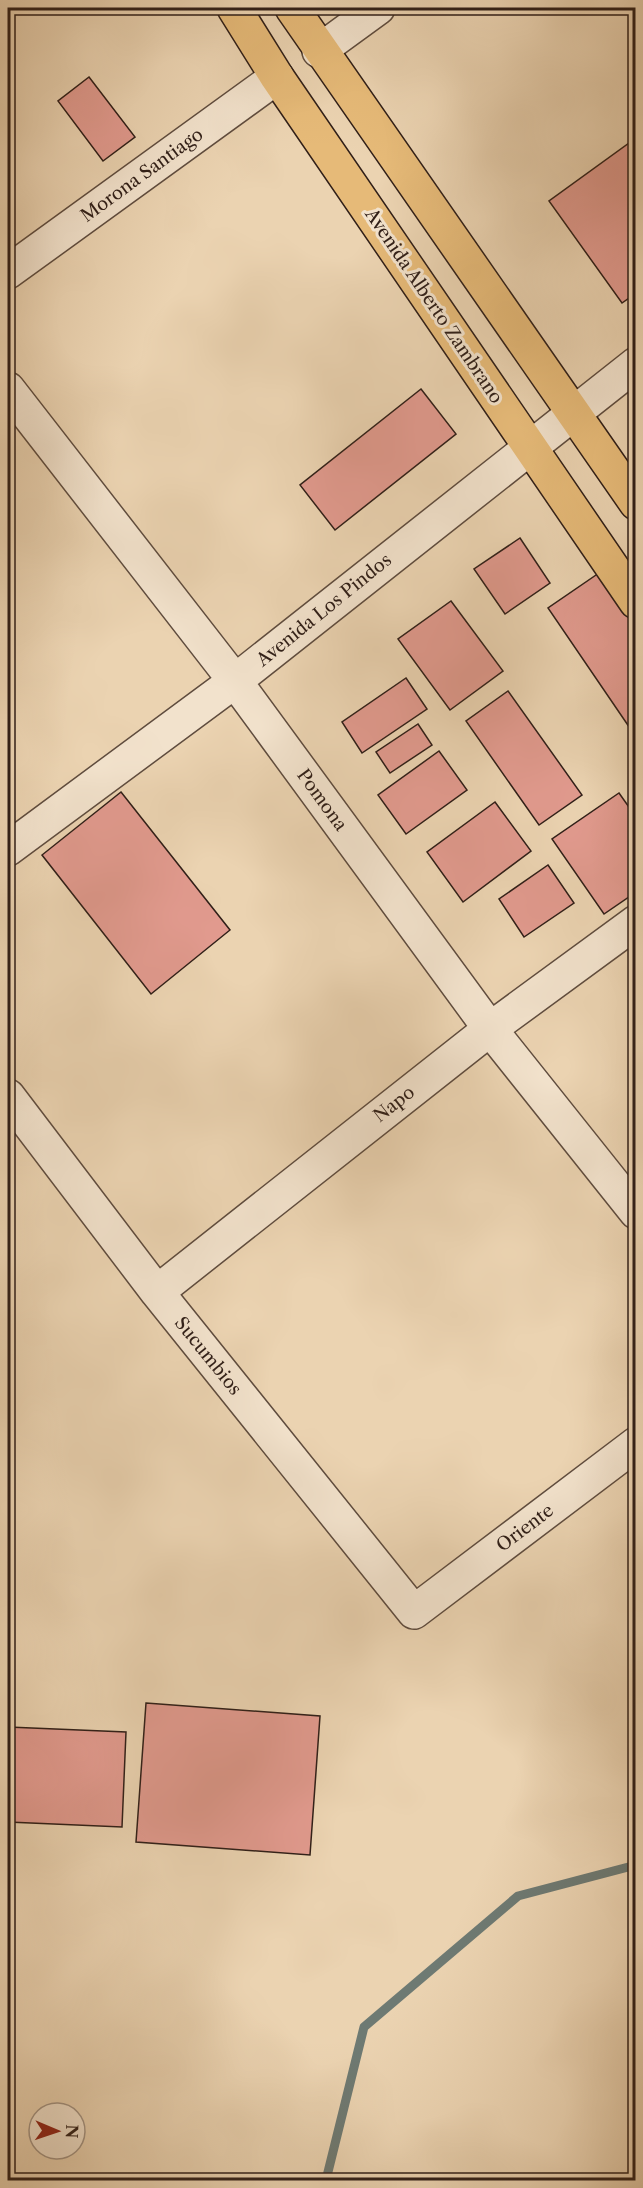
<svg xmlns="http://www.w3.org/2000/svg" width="643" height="2188" font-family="'Libre Caslon Text',serif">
<rect width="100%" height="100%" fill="#ebd3b1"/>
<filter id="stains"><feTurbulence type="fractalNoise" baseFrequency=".00333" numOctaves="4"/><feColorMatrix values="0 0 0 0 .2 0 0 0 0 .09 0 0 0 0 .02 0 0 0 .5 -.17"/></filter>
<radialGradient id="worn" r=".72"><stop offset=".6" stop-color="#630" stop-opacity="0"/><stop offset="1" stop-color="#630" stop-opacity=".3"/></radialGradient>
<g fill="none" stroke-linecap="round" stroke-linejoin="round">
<path stroke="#6e7a73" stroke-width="9" d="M 326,2180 L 364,2027 L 518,1896 L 636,1865"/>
</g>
<path fill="#e19a8e" stroke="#301f18" stroke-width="1.5" d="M 89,77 L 135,137 L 103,161 L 58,101 Z
M 636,138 L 636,293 L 622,303 L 549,201 Z
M 421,389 L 456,434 L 335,530 L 300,485 Z
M 520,538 L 550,583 L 505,614 L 474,569 Z
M 599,573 L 636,628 L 636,737 L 548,608 Z
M 451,601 L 503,671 L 450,710 L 398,639 Z
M 406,678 L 427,709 L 362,753 L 342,722 Z
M 508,691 L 582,795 L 539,825 L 466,721 Z
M 418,724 L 432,745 L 390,773 L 376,752 Z
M 439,751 L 467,790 L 406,834 L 378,795 Z
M 121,792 L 230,930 L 151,994 L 42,855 Z
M 619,793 L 636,817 L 636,892 L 604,914 L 552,839 Z
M 495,802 L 531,851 L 463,902 L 427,852 Z
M 548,865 L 574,903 L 524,937 L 499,899 Z
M 146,1703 L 320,1716 L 310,1855 L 136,1842 Z
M 8,1727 L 126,1732 L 122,1827 L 8,1822 Z"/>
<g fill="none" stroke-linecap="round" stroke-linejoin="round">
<defs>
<path id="street" d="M 319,51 L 378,8
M 8,272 L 277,77
M 8,389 L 235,681 L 490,1029 L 636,1212
M 8,849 L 235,681 L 636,364
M 8,1096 L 157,1292 L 414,1612 L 636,1444
M 157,1292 L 490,1029 L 636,922"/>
<path id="highway" d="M 234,8 L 277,77 L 636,602
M 292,8 L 636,503"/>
</defs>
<use href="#street" stroke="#5f4c3e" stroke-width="36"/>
<use href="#highway" stroke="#301f18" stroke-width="36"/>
<use href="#street" stroke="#f2e2cc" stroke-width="33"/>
<use href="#highway" stroke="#e6ba78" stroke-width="33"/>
</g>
<g text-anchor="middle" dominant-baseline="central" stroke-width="6" stroke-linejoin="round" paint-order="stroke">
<g font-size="18" fill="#301f18" stroke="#f2e2cc">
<text transform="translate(142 175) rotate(-36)">Morona Santiago</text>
<text transform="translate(434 306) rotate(56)">Avenida Alberto Zambrano</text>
<text transform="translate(324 610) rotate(-39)">Avenida Los Pindos</text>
<text transform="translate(322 800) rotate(54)">Pomona</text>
<text transform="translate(394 1104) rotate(-38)">Napo</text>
<text transform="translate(208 1356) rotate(51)">Sucumbios</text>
<text transform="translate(525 1528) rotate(-37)">Oriente</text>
</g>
</g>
<rect width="643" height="2188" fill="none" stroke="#ebd3b1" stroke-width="30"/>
<rect x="9" y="9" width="625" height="2170" fill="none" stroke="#301f18" stroke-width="3"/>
<rect x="15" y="15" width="613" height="2158" fill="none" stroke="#301f18" stroke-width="1.5"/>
<g transform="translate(57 2131) rotate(92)"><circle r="28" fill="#f2e2cc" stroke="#a49484" stroke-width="1.5"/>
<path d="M0-4.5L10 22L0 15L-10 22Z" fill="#8f2418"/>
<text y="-9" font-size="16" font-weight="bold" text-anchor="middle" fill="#301f18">N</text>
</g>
<rect width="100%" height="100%" filter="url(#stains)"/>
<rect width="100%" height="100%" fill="url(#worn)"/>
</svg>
